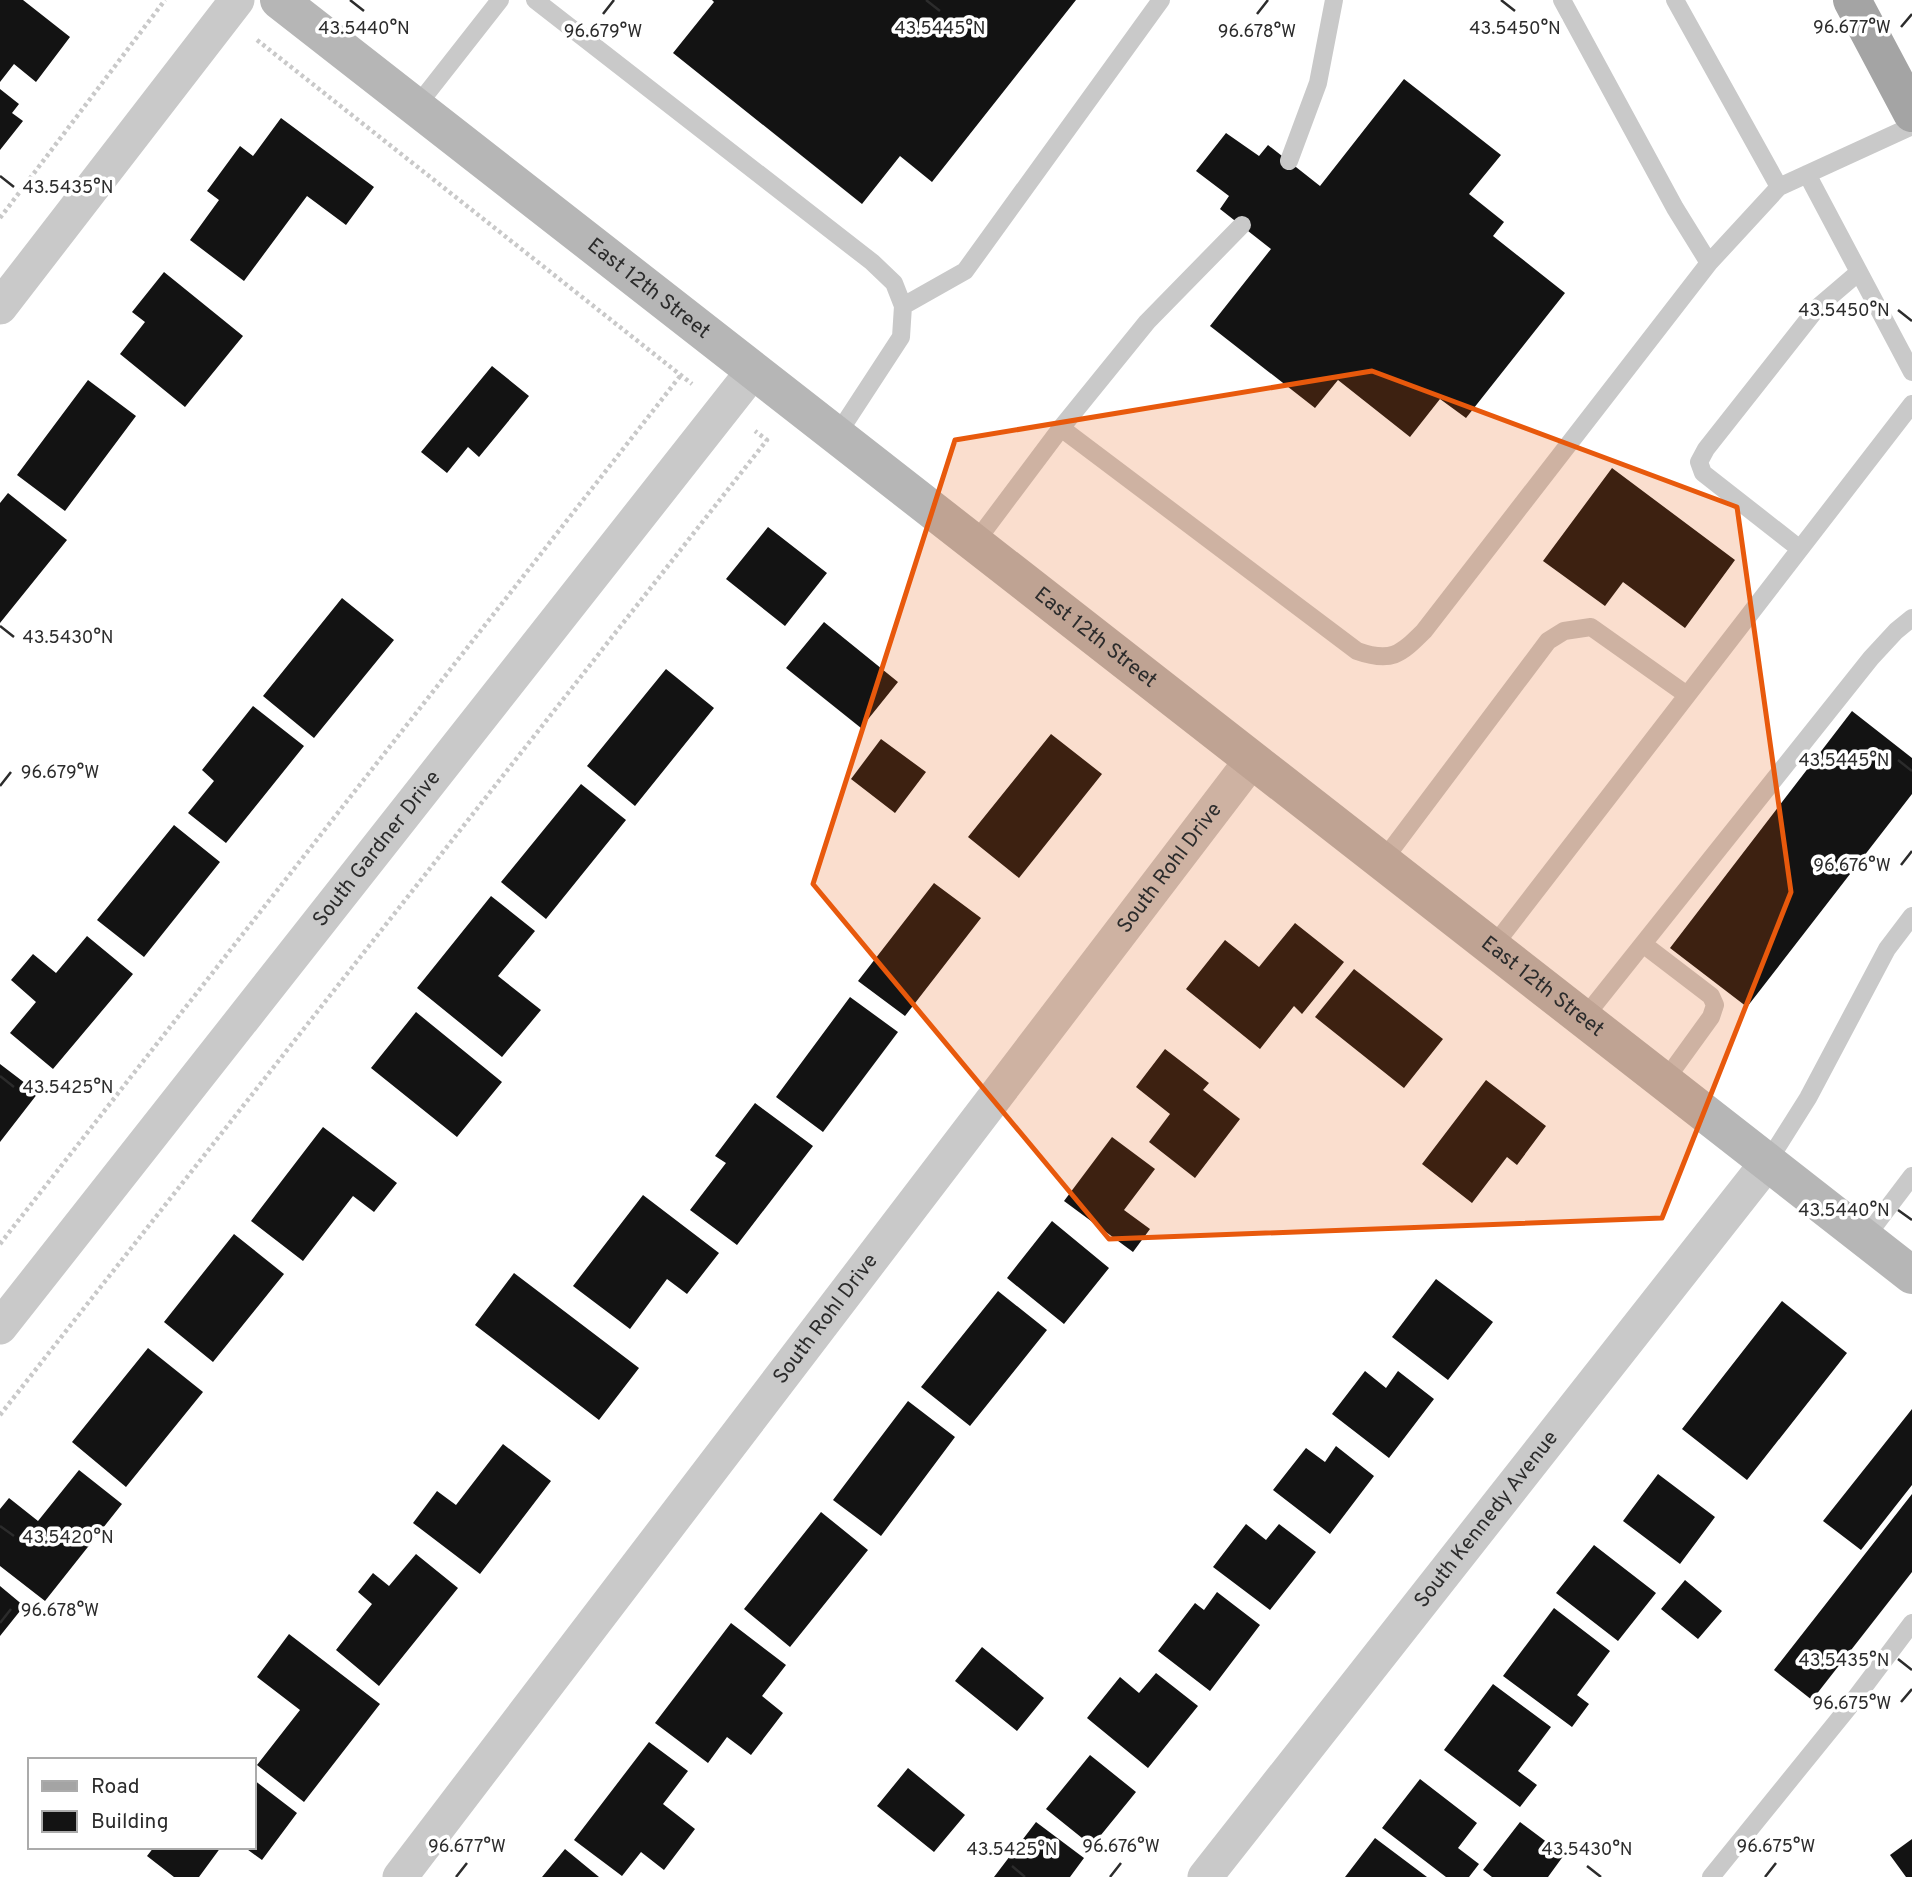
<svg xmlns="http://www.w3.org/2000/svg" width="1912" height="1877" font-family="Overpass,sans-serif">
<rect width="100%" height="100%" fill="#fff"/>
<path fill="#131313" d="M 0,0 L 23,0 L 70,37 L 36,82 L 14,64 L 0,82 Z
M 712,0 L 1076,0 L 932,182 L 900,156 L 862,204 L 673,53 L 714,2 Z
M 1404,79 L 1501,155 L 1469,194 L 1504,222 L 1493,236 L 1565,293 L 1466,418 L 1440,399 L 1410,437 L 1338,380 L 1315,408 L 1210,326 L 1271,249 L 1220,209 L 1229,196 L 1196,171 L 1226,133 L 1259,156 L 1268,145 L 1320,186 Z
M 0,89 L 19,104 L 12,113 L 23,121 L 0,150 Z
M 281,118 L 374,187 L 346,225 L 307,196 L 244,281 L 190,240 L 219,200 L 207,191 L 240,146 L 253,156 Z
M 164,272 L 243,336 L 185,407 L 120,354 L 145,322 L 132,312 Z
M 492,366 L 529,396 L 479,457 L 468,447 L 447,473 L 421,452 Z
M 88,380 L 136,416 L 65,511 L 17,475 Z
M 1612,468 L 1735,560 L 1685,628 L 1623,582 L 1605,606 L 1543,561 Z
M 8,493 L 67,540 L 0,623 L 0,503 Z
M 768,527 L 827,573 L 785,626 L 726,579 Z
M 342,598 L 394,640 L 314,738 L 263,696 Z
M 824,622 L 898,682 L 861,728 L 786,668 Z
M 666,669 L 714,708 L 635,806 L 587,766 Z
M 253,706 L 304,746 L 226,843 L 188,813 L 214,781 L 202,770 Z
M 1852,711 L 1912,758 L 1912,794 L 1747,1007 L 1670,948 Z
M 1051,734 L 1102,774 L 1019,878 L 968,837 Z
M 881,739 L 926,772 L 895,813 L 851,779 Z
M 581,784 L 626,820 L 546,919 L 501,882 Z
M 174,825 L 220,862 L 144,957 L 97,920 Z
M 934,883 L 981,918 L 905,1016 L 858,981 Z
M 491,896 L 535,931 L 498,976 L 541,1010 L 502,1057 L 417,988 Z
M 1295,923 L 1344,962 L 1302,1014 L 1294,1006 L 1260,1049 L 1186,989 L 1225,940 L 1259,967 Z
M 87,936 L 133,974 L 53,1069 L 10,1033 L 36,1002 L 11,980 L 33,954 L 56,973 Z
M 1354,969 L 1443,1039 L 1404,1088 L 1315,1017 Z
M 850,997 L 898,1032 L 823,1132 L 776,1097 Z
M 416,1012 L 502,1082 L 457,1137 L 371,1068 Z
M 1165,1049 L 1209,1083 L 1203,1090 L 1240,1119 L 1195,1178 L 1149,1142 L 1170,1114 L 1136,1087 Z
M 0,1064 L 38,1093 L 0,1142 Z
M 1486,1080 L 1546,1126 L 1517,1165 L 1507,1157 L 1472,1203 L 1422,1164 Z
M 755,1103 L 813,1146 L 737,1245 L 690,1210 L 726,1163 L 715,1156 Z
M 323,1127 L 397,1183 L 374,1212 L 353,1196 L 303,1261 L 251,1221 Z
M 1112,1137 L 1155,1169 L 1124,1210 L 1150,1229 L 1133,1252 L 1064,1201 Z
M 643,1195 L 719,1253 L 687,1294 L 667,1279 L 630,1329 L 573,1286 Z
M 1052,1221 L 1109,1268 L 1064,1324 L 1007,1278 Z
M 234,1234 L 284,1274 L 213,1362 L 164,1322 Z
M 514,1273 L 639,1368 L 599,1420 L 475,1325 Z
M 1436,1279 L 1493,1322 L 1448,1380 L 1392,1337 Z
M 998,1291 L 1047,1330 L 970,1426 L 921,1387 Z
M 1782,1301 L 1847,1353 L 1747,1480 L 1682,1429 Z
M 148,1348 L 203,1392 L 126,1487 L 72,1442 Z
M 1365,1371 L 1386,1388 L 1398,1371 L 1434,1399 L 1389,1458 L 1332,1414 Z
M 908,1401 L 955,1437 L 881,1536 L 833,1500 Z
M 1912,1409 L 1912,1485 L 1861,1550 L 1823,1521 Z
M 503,1444 L 551,1481 L 480,1574 L 413,1523 L 437,1491 L 456,1505 Z
M 1336,1446 L 1374,1476 L 1330,1534 L 1273,1490 L 1306,1448 L 1325,1462 Z
M 79,1470 L 122,1504 L 45,1601 L 0,1566 L 0,1509 L 9,1498 L 38,1521 Z
M 1658,1474 L 1715,1517 L 1680,1564 L 1623,1521 Z
M 1912,1494 L 1912,1572 L 1812,1700 L 1774,1670 Z
M 821,1512 L 868,1550 L 790,1647 L 744,1609 Z
M 1246,1524 L 1266,1540 L 1279,1524 L 1316,1552 L 1270,1610 L 1213,1567 Z
M 1594,1545 L 1656,1593 L 1618,1641 L 1556,1593 Z
M 416,1554 L 458,1588 L 379,1686 L 336,1650 L 372,1604 L 358,1592 L 373,1573 L 389,1586 Z
M 1685,1580 L 1722,1611 L 1698,1639 L 1661,1609 Z
M 0,1586 L 24,1606 L 0,1636 Z
M 1217,1592 L 1260,1625 L 1210,1691 L 1158,1651 L 1195,1603 L 1204,1610 Z
M 1554,1608 L 1610,1651 L 1577,1695 L 1589,1704 L 1572,1727 L 1503,1676 Z
M 731,1623 L 786,1665 L 762,1696 L 783,1713 L 751,1755 L 727,1737 L 708,1763 L 655,1723 Z
M 289,1634 L 380,1704 L 304,1802 L 257,1765 L 300,1710 L 257,1677 Z
M 982,1647 L 1044,1698 L 1017,1731 L 955,1681 Z
M 1156,1673 L 1198,1706 L 1148,1768 L 1087,1718 L 1120,1677 L 1139,1693 Z
M 1493,1684 L 1551,1727 L 1518,1771 L 1537,1785 L 1520,1807 L 1444,1750 Z
M 649,1742 L 688,1771 L 663,1804 L 695,1829 L 664,1870 L 641,1852 L 622,1876 L 574,1840 Z
M 1090,1755 L 1136,1792 L 1092,1846 L 1046,1809 Z
M 908,1768 L 965,1815 L 934,1852 L 877,1806 Z
M 1420,1779 L 1477,1823 L 1458,1848 L 1479,1864 L 1469,1877 L 1446,1877 L 1382,1828 Z
M 254,1780 L 297,1813 L 262,1860 L 244,1847 L 254,1847 Z
M 1036,1822 L 1084,1858 L 1070,1877 L 994,1877 Z
M 1520,1822 L 1564,1855 L 1548,1877 L 1492,1877 L 1483,1870 Z
M 1375,1838 L 1427,1877 L 1345,1877 Z
M 1912,1839 L 1912,1877 L 1906,1877 L 1890,1855 Z
M 154,1847 L 221,1847 L 199,1877 L 174,1877 L 147,1856 Z
M 565,1849 L 599,1877 L 542,1877 Z"/>
<g fill="none" stroke-linecap="round" stroke-linejoin="round">
<path stroke="#c9c9c9" stroke-width="4.5" stroke-dasharray="3.5 3.5" stroke-linecap="butt" d="M 257,40 L 692,384
M 0,218 L 165,0
M 0,1244 L 681,375
M 0,1415 L 767,440 L 755,431"/>
<path stroke="#c9c9c9" stroke-width="18" d="M 535,0 L 872,262 L 894,283 L 903,306 L 901,337 L 837,435
M 1562,0 L 1675,208 L 1709,263
M 1675,0 L 1779,187
M 416,107 L 500,0
M 1289,161 L 1318,83 L 1334,0
M 1807,174 L 1912,372
M 903,306 L 965,271 L 1161,0
M 1061,428 L 1147,322 L 1242,225
M 974,544 L 1061,428 L 1357,651 C 1391,663 1400,655 1424,631 L 1709,263 L 1779,187 L 1912,126
M 1800,549 L 1703,473 L 1699,462 L 1706,449 L 1818,307 L 1859,272
M 1382,862 L 1548,641 L 1564,631 L 1591,627 L 1687,695
M 1643,944 L 1711,996 L 1715,1005 L 1711,1017 L 1664,1082
M 1492,948 L 1912,404
M 1583,1019 L 1871,658 L 1896,631 L 1912,618
M 1767,1163 L 1808,1098 L 1887,949 L 1912,916
M 1865,1238 L 1912,1176
M 1711,1877 L 1848,1708 L 1912,1623"/>
<g stroke="#c9c9c9" stroke-width="35">
<path d="M 0,307 L 237,0"/>
<path id="s1" d="M 0,1327 L 754,370"/>
<path id="s2" d="M 400,1877 L 1252,760"/>
<path id="s3" d="M 1205,1877 L 1767,1163"/>
</g>
<path stroke="#b6b6b6" stroke-width="38" id="s4" d="M 279,0 L 1912,1275"/>
<path stroke="#a4a4a4" stroke-width="38" d="M 1852,0 L 1912,113"/>
</g>
<path fill="#e8590c" fill-opacity="0.2" stroke="#e8590c" stroke-width="5" stroke-linejoin="round" d="M 1372,371 L 1737,507 L 1791,892 L 1662,1218 L 1109,1239 L 813,884 L 955,440 Z"/>
<path fill="none" stroke="#2c2c2c" stroke-width="2.5" d="M 350,0 L 364,11M 926,0 L 940,11M 1501,0 L 1515,11M 603,14 L 614,0M 1257,14 L 1268,0M 1901,27 L 1912,14M 0,176 L 14,187M 1898,310 L 1912,321M 0,626 L 14,637M 1898,760 L 1912,771M 0,786 L 11,772M 1901,865 L 1912,851M 0,1076 L 14,1087M 1898,1210 L 1912,1220M 0,1526 L 14,1536M 0,1623 L 11,1609M 1898,1659 L 1912,1670M 1901,1702 L 1912,1689M 1012,1866 L 1025,1877M 1587,1866 L 1601,1877M 456,1877 L 467,1863M 1110,1877 L 1121,1863M 1765,1877 L 1776,1863"/>
<g text-anchor="middle" dominant-baseline="central" stroke-width="7" stroke-linejoin="round" paint-order="stroke">
<g font-size="21" fill="#2c2c2c" stroke="#fff">
<text stroke="none"><textPath href="#s4" startOffset="469">East 12th Street</textPath></text>
<text stroke="none"><textPath href="#s4" startOffset="1036">East 12th Street</textPath></text>
<text stroke="none"><textPath href="#s1" startOffset="609">South Gardner Drive</textPath></text>
<text stroke="none"><textPath href="#s2" startOffset="1269">South Rohl Drive</textPath></text>
<text stroke="none"><textPath href="#s4" startOffset="1603">East 12th Street</textPath></text>
<text stroke="none"><textPath href="#s2" startOffset="702">South Rohl Drive</textPath></text>
<text stroke="none"><textPath href="#s3" startOffset="455">South Kennedy Avenue</textPath></text>
</g>
</g>
<g font-size="18" text-anchor="middle" fill="#2c2c2c" stroke="#fff" stroke-width="7" stroke-linejoin="round" paint-order="stroke">
<text x="1852" y="33">96.677°W</text>
<text x="364" y="34">43.5440°N</text>
<text x="940" y="34">43.5445°N</text>
<text x="1515" y="34">43.5450°N</text>
<text x="603" y="37">96.679°W</text>
<text x="1257" y="37">96.678°W</text>
<text x="68" y="193">43.5435°N</text>
<text x="1844" y="316">43.5450°N</text>
<text x="68" y="643">43.5430°N</text>
<text x="1844" y="766">43.5445°N</text>
<text x="60" y="778">96.679°W</text>
<text x="1852" y="871">96.676°W</text>
<text x="68" y="1093">43.5425°N</text>
<text x="1844" y="1216">43.5440°N</text>
<text x="68" y="1543">43.5420°N</text>
<text x="60" y="1616">96.678°W</text>
<text x="1844" y="1666">43.5435°N</text>
<text x="1852" y="1709">96.675°W</text>
<text x="467" y="1852">96.677°W</text>
<text x="1121" y="1852">96.676°W</text>
<text x="1776" y="1852">96.675°W</text>
<text x="1012" y="1855">43.5425°N</text>
<text x="1587" y="1855">43.5430°N</text>
</g>
<rect x="28" y="1758" width="228" height="91" fill="#ffffff" stroke="#ababab" stroke-width="2"/>
<rect x="42" y="1781" width="35" height="10" fill="#a4a4a4" stroke="#ababab" stroke-width="2"/>
<text x="91" y="1793" font-size="21" fill="#2c2c2c">Road</text>
<rect x="42" y="1811" width="35" height="21" fill="#131313" stroke="#ababab" stroke-width="2"/>
<text x="91" y="1828" font-size="21" fill="#2c2c2c">Building</text>
</svg>
